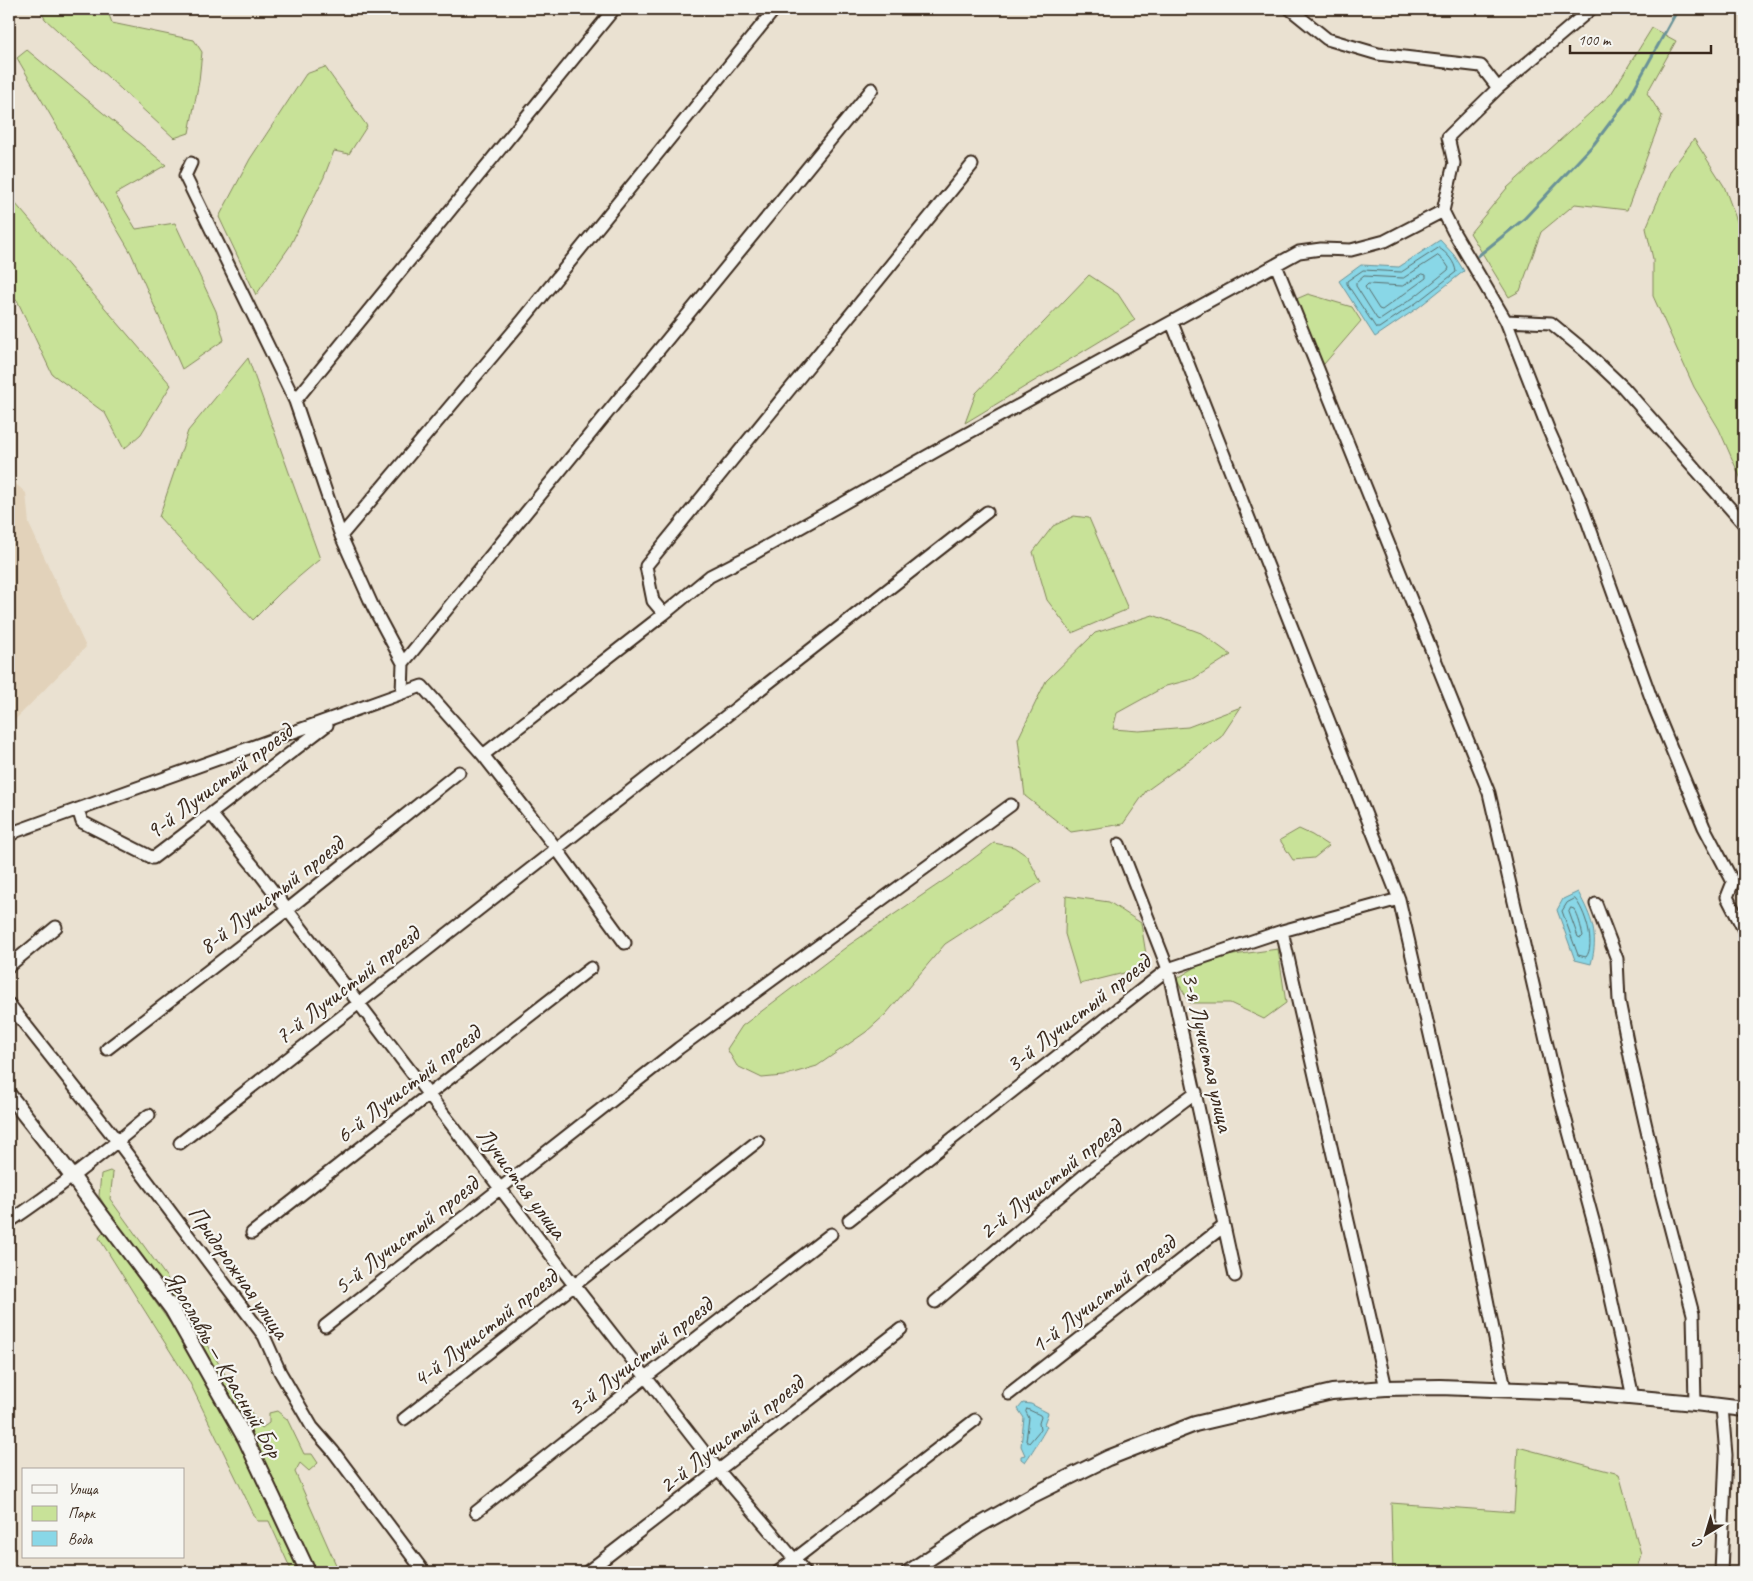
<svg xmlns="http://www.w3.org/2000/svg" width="1753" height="1581" font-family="Caveat,sans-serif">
<rect width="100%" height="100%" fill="#eae1d1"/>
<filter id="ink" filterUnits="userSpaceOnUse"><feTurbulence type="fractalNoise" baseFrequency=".02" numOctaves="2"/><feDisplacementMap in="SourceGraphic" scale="10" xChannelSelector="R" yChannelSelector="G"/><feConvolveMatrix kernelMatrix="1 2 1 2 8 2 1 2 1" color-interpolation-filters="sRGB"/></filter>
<g filter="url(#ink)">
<path fill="#e2d2ba" d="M 9,478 L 26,493 L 29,524 L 86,647 L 9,726 Z"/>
<path fill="#c8e298" stroke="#82865b" d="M 40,9 L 107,9 L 112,23 L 194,40 L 202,52 L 199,81 L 189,133 L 174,138 L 45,19 Z
M 1652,28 L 1676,41 L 1647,93 L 1662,116 L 1627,210 L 1575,204 L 1541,232 L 1520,291 L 1509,297 L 1470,233 L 1507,188 L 1611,94 Z
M 27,50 L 166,165 L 115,194 L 136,229 L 175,223 L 216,311 L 224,340 L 182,369 L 131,253 L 17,58 Z
M 325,67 L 367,126 L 349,154 L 334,151 L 324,177 L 290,246 L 256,295 L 219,217 L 250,159 L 306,74 Z
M 1694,139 L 1724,186 L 1738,224 L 1744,231 L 1744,486 L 1719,429 L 1694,387 L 1653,296 L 1653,259 L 1646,228 L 1671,170 Z
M 9,196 L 171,385 L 141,434 L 124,449 L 105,413 L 52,374 L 17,300 L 9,305 Z
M 1089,275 L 1118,294 L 1135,320 L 965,423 L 976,393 Z
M 1308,294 L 1352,307 L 1361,321 L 1318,371 L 1294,300 Z
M 248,358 L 320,559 L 281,592 L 253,620 L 159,517 L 188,431 Z
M 1074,516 L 1089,518 L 1128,609 L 1072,633 L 1047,600 L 1033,552 L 1053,526 Z
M 1153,615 L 1201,633 L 1231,655 L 1193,679 L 1166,686 L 1117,713 L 1113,729 L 1139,731 L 1188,727 L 1241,707 L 1221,737 L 1146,791 L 1123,824 L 1071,832 L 1025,796 L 1018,739 L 1046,681 L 1095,633 Z
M 1299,829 L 1312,835 L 1329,846 L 1314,858 L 1293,860 L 1280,840 Z
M 994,843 L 1014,847 L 1027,856 L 1041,882 L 945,944 L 886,1014 L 866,1032 L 817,1066 L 783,1076 L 762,1078 L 737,1066 L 727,1049 L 742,1026 L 849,945 L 949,877 Z
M 1066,896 L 1109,902 L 1141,923 L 1148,967 L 1080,984 L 1065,934 Z
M 1278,949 L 1286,1003 L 1264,1019 L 1230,1003 L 1190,1003 L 1176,979 L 1211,958 Z
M 110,1171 L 113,1173 L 110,1199 L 186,1304 L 185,1310 L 190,1317 L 185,1320 L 105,1206 L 99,1196 L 101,1174 Z
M 104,1231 L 111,1240 L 193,1355 L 242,1444 L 299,1572 L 292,1572 L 269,1521 L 257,1521 L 189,1381 L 99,1238 Z
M 195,1323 L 226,1376 L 262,1428 L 269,1423 L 269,1413 L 277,1411 L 287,1419 L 304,1454 L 312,1454 L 318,1463 L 309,1471 L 300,1463 L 295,1472 L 337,1567 L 336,1572 L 314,1572 L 190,1327 Z
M 1518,1447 L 1619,1474 L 1641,1554 L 1636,1572 L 1393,1572 L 1391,1503 L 1514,1512 Z"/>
<path fill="#89d7e7" stroke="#6a9297" d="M 1440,240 L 1454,255 L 1464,271 L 1419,307 L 1375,337 L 1339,281 L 1361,265 L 1399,267 Z
M 1578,892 C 1592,918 1599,935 1591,964 L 1575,960 L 1557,910 L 1563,899 Z
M 1023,1403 L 1031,1404 L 1048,1413 L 1044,1424 L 1047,1426 C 1046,1430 1027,1460 1025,1462 L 1021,1459 L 1021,1456 L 1025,1455 L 1021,1446 L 1024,1418 L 1018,1409 Z"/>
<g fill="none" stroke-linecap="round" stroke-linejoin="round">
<path stroke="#5a6f6e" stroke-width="1" d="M 1439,248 C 1447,253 1455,262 1456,272 L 1416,303 L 1379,328 L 1376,328 L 1347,284 L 1347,281 L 1363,270 L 1401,272 Z
M 1438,256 L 1445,262 L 1449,268 L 1448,270 L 1413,298 L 1380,320 L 1377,319 L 1356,286 L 1356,283 L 1364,276 L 1403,278 Z
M 1423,274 L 1426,275 L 1426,278 L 1382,310 L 1379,309 L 1365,287 L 1368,284 L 1402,286 Z
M 1575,899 C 1585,910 1596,945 1586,957 L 1578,955 L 1562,911 L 1567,903 Z
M 1571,908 L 1574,909 C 1579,917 1581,927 1583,936 L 1581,938 L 1578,937 L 1569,912 Z
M 1027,1409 L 1040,1415 L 1041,1417 L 1039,1423 L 1040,1430 L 1029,1443 L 1026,1441 L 1029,1418 L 1026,1412 Z"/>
<path stroke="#6a9297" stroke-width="3" d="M 1478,256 L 1524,219 L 1594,144 L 1630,96 L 1678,9"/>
<defs>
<path id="minor" d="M 1290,9 L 1327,39 L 1378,54 L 1481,66 L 1498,88 L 1448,137 L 1454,163 L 1443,211 L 1453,231 L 1506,321 L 1551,323 L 1585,351 L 1623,387 L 1744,524
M 1498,88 L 1591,9
M 191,163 L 185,176 L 295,401 L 341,536 L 373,607 L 403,663 L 402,693
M 1276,265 L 1489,793 L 1556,1084 L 1597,1235 L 1633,1397
M 1506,321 L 1549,431 L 1579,498 L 1655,709 L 1704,827 L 1733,882 L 1727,897 L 1744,930
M 1172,323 L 1399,899 L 1463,1179 L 1505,1389
M 295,401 L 614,9
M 341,536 L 522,321 L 774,10
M 664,614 L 653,601 L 646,566 L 972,165
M 403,663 L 872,89
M 483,755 L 664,614 L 710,576 L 755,553 L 961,437 L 1299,252 L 1321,249 L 1351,250 L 1385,241 L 1443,211
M 78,809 L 82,822 L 153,858 L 327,725
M 211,814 L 260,874 L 574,1285 L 719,1471 L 805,1572
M 9,836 L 17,831 L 67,813 L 422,686 L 483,755 L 556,848 L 625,943
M 1119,844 L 1168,969 L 1235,1276
M 1596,904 L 1617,959 L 1619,1001 L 1631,1061 L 1661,1192 L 1693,1314 L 1695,1403
M 1282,931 L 1386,1388
M 9,966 L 56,927
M 9,1004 L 118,1142 L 264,1336 L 280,1372 L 312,1427 L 333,1451 L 424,1572
M 107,1049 L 287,910 L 459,772
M 180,1143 L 987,512
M 849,1220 L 1168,969 L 1282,931 L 1399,899
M 9,1222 C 58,1189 104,1153 149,1115
M 252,1233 L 428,1095 L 591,968
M 935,1302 L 1088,1172 L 1196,1092
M 325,1326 L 679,1048 L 1011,805
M 1009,1394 L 1224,1226
M 404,1419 L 758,1141
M 476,1512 L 646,1377 L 831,1234
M 587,1572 L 901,1329
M 778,1572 L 975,1420
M 1721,1572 L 1726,1455 L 1722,1407"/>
<path id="tertiary" d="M 9,1095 L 50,1147 L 172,1309 L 245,1438 L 308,1572
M 909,1572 L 978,1526 L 1033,1495 L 1108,1458 L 1195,1424 L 1332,1392 L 1386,1388 L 1440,1387 L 1574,1392 L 1695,1403 L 1744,1409"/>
</defs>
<use href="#minor" stroke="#3b2a1e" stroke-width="15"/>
<use href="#tertiary" stroke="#3b2a1e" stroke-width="18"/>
<use href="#minor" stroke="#f6f6f2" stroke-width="11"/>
<use href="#tertiary" stroke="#f6f6f2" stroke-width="14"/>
</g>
</g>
<g text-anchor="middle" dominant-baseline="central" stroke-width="4.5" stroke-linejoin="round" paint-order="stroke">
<g font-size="24" fill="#3b2a1e" stroke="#f6f6f2">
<text transform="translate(219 781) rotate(-37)">9-й Лучистый проезд</text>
<text transform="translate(271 895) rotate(-38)">8-й Лучистый проезд</text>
<text transform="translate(347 985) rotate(-38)">7-й Лучистый проезд</text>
<text transform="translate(1078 1013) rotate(-38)">3-й Лучистый проезд</text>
<text transform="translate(1208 1052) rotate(77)">3-я Лучистая улица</text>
<text transform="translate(408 1084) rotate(-38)">6-й Лучистый проезд</text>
<text transform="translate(1050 1179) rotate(-39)">2-й Лучистый проезд</text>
<text transform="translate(522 1183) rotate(53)">Лучистая улица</text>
<text transform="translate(406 1235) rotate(-38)">5-й Лучистый проезд</text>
<text transform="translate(239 1272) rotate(55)">Придорожная улица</text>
<text transform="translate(1103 1294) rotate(-38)">1-й Лучистый проезд</text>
<text transform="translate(485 1328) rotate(-38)">4-й Лучистый проезд</text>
<text transform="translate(640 1356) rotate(-38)">3-й Лучистый проезд</text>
<text transform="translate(224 1364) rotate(60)">Ярославль — Красный Бор</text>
<text transform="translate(731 1434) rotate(-38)">2-й Лучистый проезд</text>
</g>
</g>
<rect width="1753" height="1581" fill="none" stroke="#f6f6f2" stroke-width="30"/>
<rect x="15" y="15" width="1723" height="1551" fill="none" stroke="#3b2a1e" stroke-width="2" filter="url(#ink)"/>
<rect x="22" y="1468" width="162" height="90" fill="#f6f6f2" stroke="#aba49d"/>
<rect x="32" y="1485" width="25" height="8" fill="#f6f6f2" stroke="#aba49d"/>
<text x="68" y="1494" font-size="15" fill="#3b2a1e">Улица</text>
<rect x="32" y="1506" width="25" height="15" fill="#c8e298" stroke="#aba49d"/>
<text x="68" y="1518" font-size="15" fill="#3b2a1e">Парк</text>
<rect x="32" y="1531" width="25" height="15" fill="#89d7e7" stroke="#aba49d"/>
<text x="68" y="1544" font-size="15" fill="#3b2a1e">Вода</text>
<g transform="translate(1706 1534) rotate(218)" stroke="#f6f6f2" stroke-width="4" paint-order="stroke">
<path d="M0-4L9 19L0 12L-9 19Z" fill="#3b2a1e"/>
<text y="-8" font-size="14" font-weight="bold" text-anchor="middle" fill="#3b2a1e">С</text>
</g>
<path d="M1570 45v8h141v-8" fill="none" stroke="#3b2a1e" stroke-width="2.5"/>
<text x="1578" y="45" font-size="15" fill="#3b2a1e" stroke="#f6f6f2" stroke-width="4" paint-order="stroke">100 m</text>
</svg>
